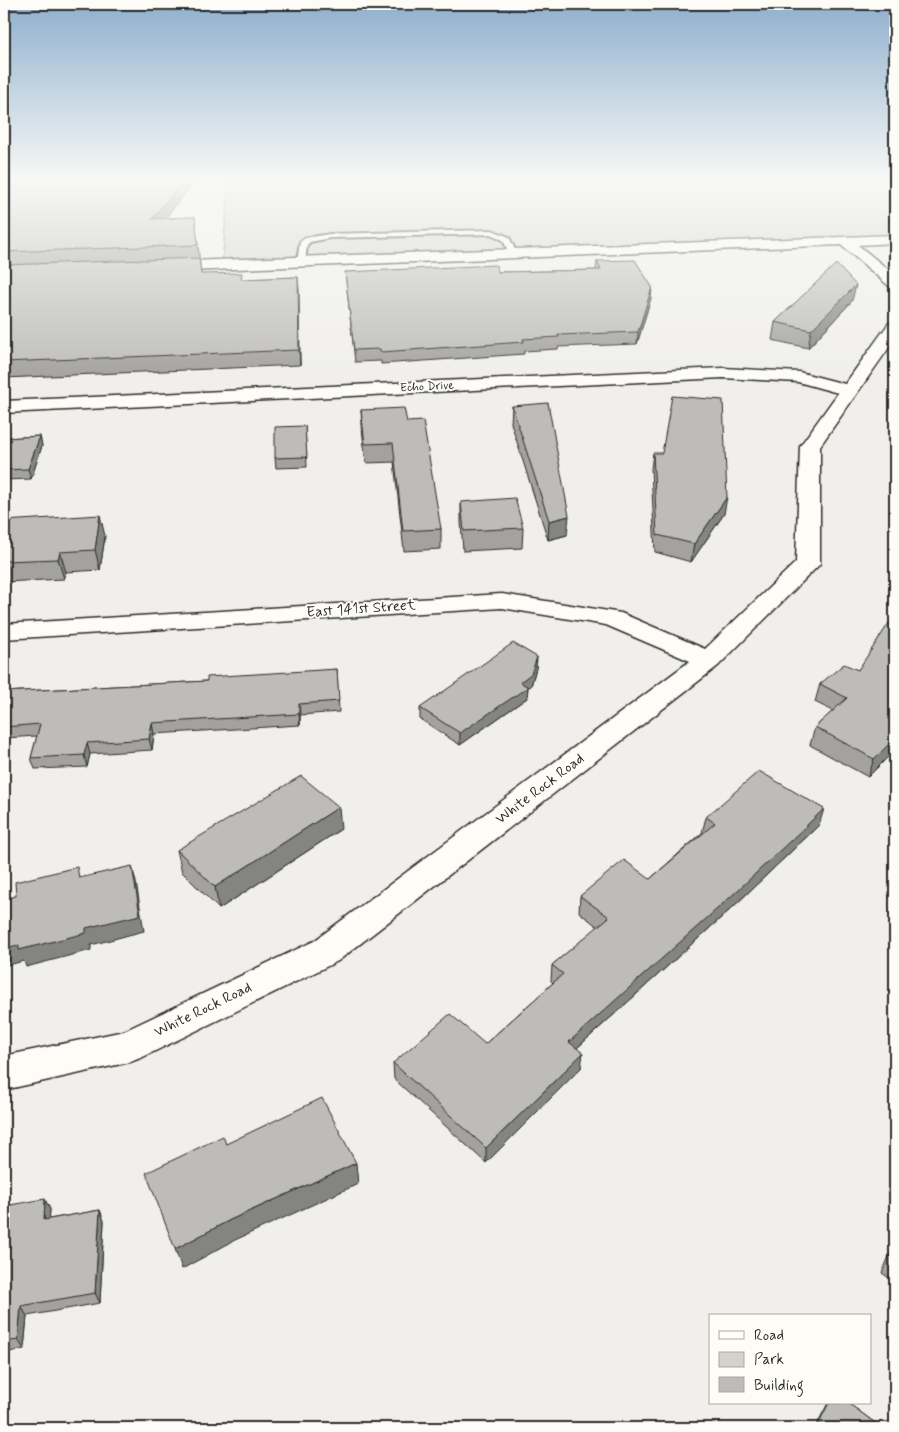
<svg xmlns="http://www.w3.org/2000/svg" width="899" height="1432" font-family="Mynerve,sans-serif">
<rect width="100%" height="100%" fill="#f0efeb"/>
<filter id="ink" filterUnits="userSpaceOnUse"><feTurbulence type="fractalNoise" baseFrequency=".02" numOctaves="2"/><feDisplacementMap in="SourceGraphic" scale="10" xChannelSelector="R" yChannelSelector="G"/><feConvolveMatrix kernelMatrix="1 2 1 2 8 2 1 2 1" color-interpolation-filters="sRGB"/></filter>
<g filter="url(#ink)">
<path fill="#d3d2cf" stroke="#7f7e7d" d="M 229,180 L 895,180 L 895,239 L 222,265 Z"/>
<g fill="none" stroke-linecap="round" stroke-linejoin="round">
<defs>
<path id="service" d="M 492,230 L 509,237 L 517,254 L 516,256 L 510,256 L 503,240 L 491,234 L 330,238 L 310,242 L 307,245 L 305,262 L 301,264 L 297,262 L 300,242 L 305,238 L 330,234 Z"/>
<path id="minor" d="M 895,235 L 895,243 L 858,245 L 895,275 L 895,288 L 889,286 L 841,245 L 163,272 L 158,270 L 155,267 L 158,264 L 163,262 Z
M 895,322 L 895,339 L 820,446 L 820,564 L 718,666 L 338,961 L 143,1057 L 130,1062 L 4,1090 L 4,1056 L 124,1031 L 314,941 L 690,661 L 606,625 L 502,608 L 4,639 L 4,624 L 502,594 L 621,613 L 705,649 L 796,562 L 800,446 L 838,393 L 798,382 L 723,378 L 4,413 L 4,401 L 723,368 L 799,372 L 845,384 L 889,323 Z"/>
</defs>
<use href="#service" stroke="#2b2b2b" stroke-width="4"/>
<use href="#minor" stroke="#2b2b2b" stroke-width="3"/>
<use href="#service" fill="#fdfcf7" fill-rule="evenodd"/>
<use href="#minor" fill="#fdfcf7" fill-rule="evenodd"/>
</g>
<path fill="#a3a29e" stroke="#2b2b2b" d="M 4,180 L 196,180 L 165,218 L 195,217 L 201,274 L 243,279 L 298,277 L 299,291 L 300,365 L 4,378 Z
M 597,261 L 652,287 L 651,298 L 637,344 L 558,347 L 558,349 L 524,351 L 524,354 L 381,364 L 381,361 L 355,362 L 345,272 L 498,272 L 596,270 Z
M 852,301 L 808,348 L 772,340 L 775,322 Z
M 512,406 L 567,535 L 548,540 L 511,423 Z
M 361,410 L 407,422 L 441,529 L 441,549 L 404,551 L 394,462 L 366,463 L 362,429 Z
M 305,426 L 307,467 L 276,468 L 275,458 Z
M 40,436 L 42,446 L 31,479 L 4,480 L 4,438 Z
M 653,453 L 724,514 L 691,562 L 655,552 L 651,469 Z
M 461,502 L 523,528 L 522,548 L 463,551 L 461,522 Z
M 4,521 L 105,536 L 100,570 L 66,572 L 64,579 L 4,582 Z
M 895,625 L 895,750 L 868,777 L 810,745 L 815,727 L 833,711 L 815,702 L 820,684 L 858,670 Z
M 537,657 L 536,668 L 531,686 L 528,687 L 527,698 L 460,745 L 420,719 L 420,708 Z
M 337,669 L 339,712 L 300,715 L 300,725 L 154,734 L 152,750 L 90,754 L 87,767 L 35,769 L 31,758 L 37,736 L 4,738 L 4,692 L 207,681 Z
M 706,817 L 819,825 L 733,907 L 577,1048 L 581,1068 L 486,1163 L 394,1079 L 393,1063 L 485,1044 L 553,983 L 551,981 L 552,965 L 598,927 L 579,912 L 580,896 L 650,879 L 702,833 Z
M 341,829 L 219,909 L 182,872 L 177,850 Z
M 4,1206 L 50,1209 L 49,1219 L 100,1210 L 104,1221 L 100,1303 L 27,1316 L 24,1349 L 4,1353 Z
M 895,1242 L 895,1282 L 882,1273 Z
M 828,1403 L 848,1403 L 882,1428 L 815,1428 Z"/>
<path fill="#848481" stroke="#2b2b2b" d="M 184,180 L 196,180 L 154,232 L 152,219 Z
M 298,277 L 299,291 L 300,365 L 299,350 Z
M 856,285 L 852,301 L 808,348 L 811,330 Z
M 652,287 L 651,298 L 637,344 L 638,332 Z
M 40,436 L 42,446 L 31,479 L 28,469 Z
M 727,497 L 724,514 L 691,562 L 694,544 Z
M 100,515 L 105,536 L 100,570 L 95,550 Z
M 569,516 L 567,535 L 548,540 L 549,521 Z
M 60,552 L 66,572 L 64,579 L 58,559 Z
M 537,657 L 536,668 L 531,686 L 528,687 L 527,698 L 460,745 L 460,733 L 520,682 Z
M 299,704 L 300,715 L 300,725 L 299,714 Z
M 152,723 L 154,734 L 152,750 L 149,739 Z
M 895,738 L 895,750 L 868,777 L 874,759 Z
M 87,743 L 90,754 L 87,767 L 84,755 Z
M 339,807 L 341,829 L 219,909 L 215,887 Z
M 824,809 L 819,825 L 733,907 L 567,1057 L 569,1042 Z
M 132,866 L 136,882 L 144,931 L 91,945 L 91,950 L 26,967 L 24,961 L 4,966 L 4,948 L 86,928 Z
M 583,1053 L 581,1068 L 486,1163 L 486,1148 Z
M 356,1163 L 358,1184 L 235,1240 L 182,1269 L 175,1249 L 230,1220 Z
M 45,1199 L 50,1209 L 49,1230 L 44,1220 Z
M 100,1210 L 104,1221 L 100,1303 L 95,1293 Z
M 21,1306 L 27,1316 L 24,1349 L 18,1340 Z"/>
<path fill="#bdbcb8" stroke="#2b2b2b" d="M 4,180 L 184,180 L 152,219 L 195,217 L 198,245 L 4,252 Z
M 199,258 L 201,274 L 242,273 L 241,279 L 298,277 L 299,350 L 4,362 L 4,265 Z
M 635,260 L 652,287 L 638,332 L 558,335 L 559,337 L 523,339 L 524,342 L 381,352 L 380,349 L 354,350 L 345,272 L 496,265 L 498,272 L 601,270 L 597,261 Z
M 836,264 L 856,285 L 811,330 L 775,322 Z
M 672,396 L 723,400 L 727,497 L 694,544 L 657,535 L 653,453 L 662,453 Z
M 548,403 L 569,516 L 549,521 L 512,406 Z
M 404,408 L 407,422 L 423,421 L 441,529 L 403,531 L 393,443 L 365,444 L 361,410 Z
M 305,426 L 307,457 L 275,458 L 275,427 Z
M 40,436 L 28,469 L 4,470 L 4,438 Z
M 515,498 L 523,528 L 464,531 L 461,502 Z
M 100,515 L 95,550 L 60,552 L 58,559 L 4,561 L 4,521 Z
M 889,623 L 895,625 L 895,738 L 874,759 L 815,727 L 847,698 L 820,684 L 844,664 L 858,670 Z
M 513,643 L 537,657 L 531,674 L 520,682 L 528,687 L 460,733 L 420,708 Z
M 337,669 L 339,701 L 299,704 L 299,714 L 152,723 L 149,739 L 87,743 L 84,755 L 31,758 L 40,724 L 4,727 L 4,692 L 207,681 L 207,677 Z
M 759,771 L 824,809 L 737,891 L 569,1042 L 583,1053 L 486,1148 L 393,1063 L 450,1014 L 485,1044 L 563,974 L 552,965 L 609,917 L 580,896 L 624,860 L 650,879 L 715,823 L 706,817 Z
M 301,776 L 339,807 L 215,887 L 177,850 Z
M 132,866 L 140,915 L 86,928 L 86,933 L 19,950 L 19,945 L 4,948 L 4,899 L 16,896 L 15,882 L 77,867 L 79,878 Z
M 322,1098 L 356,1163 L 230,1220 L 175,1249 L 146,1173 L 223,1136 L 226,1144 Z
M 45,1199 L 44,1220 L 100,1210 L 95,1293 L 21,1306 L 18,1340 L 4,1342 L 4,1206 Z
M 895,1248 L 895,1255 L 893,1254 Z
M 829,1403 L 848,1403 L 882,1428 L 816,1428 Z"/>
</g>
<linearGradient id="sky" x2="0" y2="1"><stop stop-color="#8fb0ce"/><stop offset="0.47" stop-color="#f8f8f6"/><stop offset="1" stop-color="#f8f8f6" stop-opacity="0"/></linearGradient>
<rect width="899" height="381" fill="url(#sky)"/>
<g text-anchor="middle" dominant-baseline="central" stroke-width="4" stroke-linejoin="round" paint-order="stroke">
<g font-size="12" fill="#2b2b2b" stroke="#fdfcf7">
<text transform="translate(427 387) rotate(-3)">Echo Drive</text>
</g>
<g font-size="15" fill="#2b2b2b" stroke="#fdfcf7">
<text transform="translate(361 609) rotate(-4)">East 141st Street</text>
<text transform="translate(540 789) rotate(-37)">White Rock Road</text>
<text transform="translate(203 1010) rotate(-26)">White Rock Road</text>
</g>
</g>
<rect width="899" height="1432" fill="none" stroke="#fdfcf7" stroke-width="20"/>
<rect x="10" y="10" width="879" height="1412" fill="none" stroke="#2b2b2b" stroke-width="2" filter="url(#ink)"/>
<rect x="709" y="1314" width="162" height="90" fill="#fdfcf7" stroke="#a9a8a5"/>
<rect x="719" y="1331" width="25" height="8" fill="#fdfcf7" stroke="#a9a8a5"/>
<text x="754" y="1340" font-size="15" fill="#2b2b2b">Road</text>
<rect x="719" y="1352" width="25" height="15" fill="#d3d2cf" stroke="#a9a8a5"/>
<text x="754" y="1364" font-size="15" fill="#2b2b2b">Park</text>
<rect x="719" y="1377" width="25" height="15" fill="#bdbcb8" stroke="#a9a8a5"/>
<text x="754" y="1390" font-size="15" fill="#2b2b2b">Building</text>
</svg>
